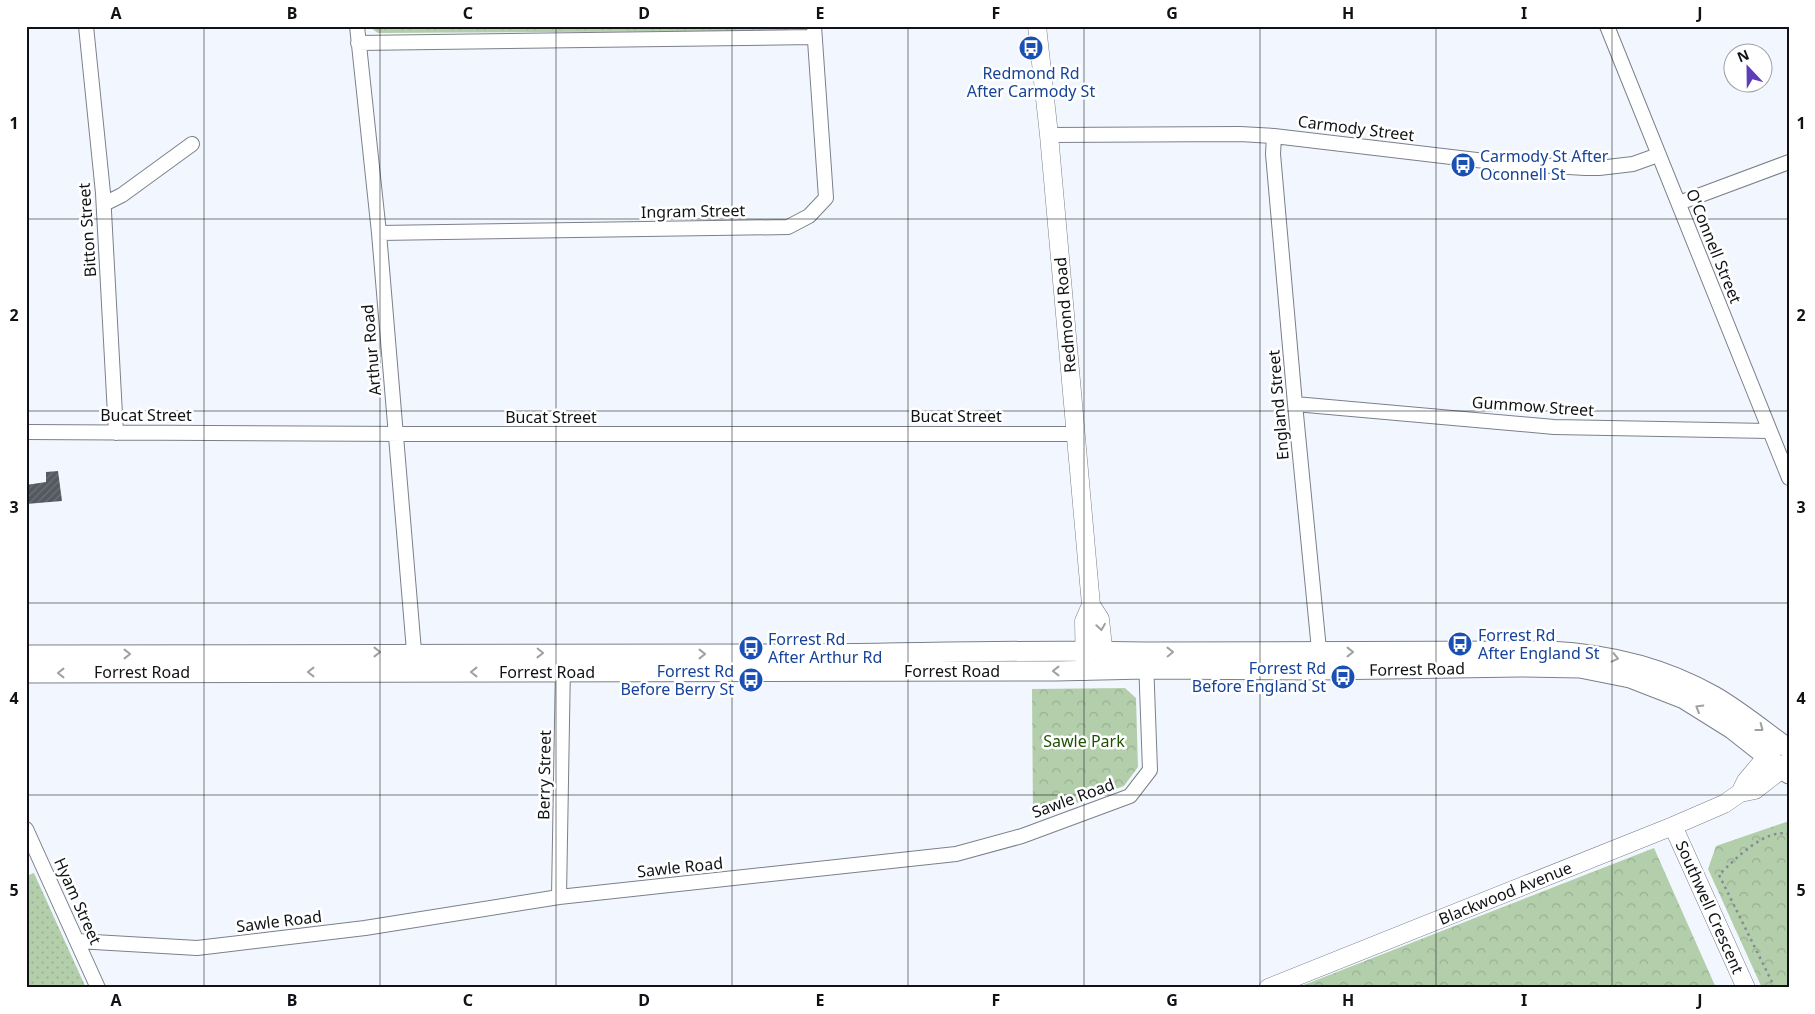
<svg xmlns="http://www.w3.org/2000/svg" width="1815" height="1014" font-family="'Noto Sans',sans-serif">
<defs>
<pattern id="grass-dots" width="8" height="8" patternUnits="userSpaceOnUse" patternTransform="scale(1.25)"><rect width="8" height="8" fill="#b3ceaa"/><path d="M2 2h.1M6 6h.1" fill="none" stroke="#99b091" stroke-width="1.8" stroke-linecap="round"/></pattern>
<pattern id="forest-crowns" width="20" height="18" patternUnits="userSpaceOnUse" patternTransform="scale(1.25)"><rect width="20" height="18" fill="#b3ceaa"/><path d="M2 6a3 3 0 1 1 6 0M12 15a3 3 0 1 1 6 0" fill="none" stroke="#99b091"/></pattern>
<pattern id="building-hatch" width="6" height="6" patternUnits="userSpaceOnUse" patternTransform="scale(1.25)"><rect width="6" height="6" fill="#545961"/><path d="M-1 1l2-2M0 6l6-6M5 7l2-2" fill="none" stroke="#6d7177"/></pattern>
</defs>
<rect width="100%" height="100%" fill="#f2f7ff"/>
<path fill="url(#grass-dots)" d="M 34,873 L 86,988 L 26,988 L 26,876 Z"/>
<path fill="url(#forest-crowns)" d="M 368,26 L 797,26 L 785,31 L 378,33 Z
M 1125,688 L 1136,698 L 1138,767 L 1124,786 L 1033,819 L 1032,689 Z
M 1789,821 L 1789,988 L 1762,988 L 1708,869 L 1716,846 Z
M 1654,848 L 1716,988 L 1296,988 Z"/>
<path fill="url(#building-hatch)" d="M 58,471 L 62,501 L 26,504 L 26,485 L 46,482 L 46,472 Z"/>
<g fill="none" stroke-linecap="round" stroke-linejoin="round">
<defs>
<path id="minor" d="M 86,26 L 103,193 L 116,433
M 357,26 L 379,233 L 415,663
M 1607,26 L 1789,478
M 358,43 L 814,37
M 1049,135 L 1240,134 L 1274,136 L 1502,163 L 1585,168 L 1599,168 L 1633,164 L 1658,155
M 1274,136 L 1273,154 L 1295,404 L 1320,660
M 1679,203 L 1789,162
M 104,204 L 122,195 L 192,144
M 379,233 L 788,227 L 809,216 L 826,198 L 814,26
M 1295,404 L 1554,427 L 1769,431
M 26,432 L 406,434 L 1076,434
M 26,829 L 98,988
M 559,897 L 563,664
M 77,941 L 197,948 L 365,928 L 559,897 L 956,854 L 1022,836 L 1130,796 L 1150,770 L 1146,660"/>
<path id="tertiary" d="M 1037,26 L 1049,135 L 1091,605 L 1100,619 L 1105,666
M 1085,671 L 1084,621 L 1091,605
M 1740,793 L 1746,781 L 1779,742
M 1673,826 L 1746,988
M 1268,988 L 1673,826 L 1724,804 L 1740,793 L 1755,790 L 1782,769 L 1789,761"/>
<path id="secondary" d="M 26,655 C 278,653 529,654 780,654 C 902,654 1024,649 1146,652 L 1550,651 C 1608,654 1663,667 1714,696 C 1740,711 1764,731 1789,749
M 26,673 L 1056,671 L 1146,669 L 1320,670 L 1520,667 L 1580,668 L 1630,678 L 1684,699 L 1732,729 L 1789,774"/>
</defs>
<use href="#minor" stroke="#7b8089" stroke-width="16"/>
<use href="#tertiary" stroke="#7b8089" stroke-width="19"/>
<use href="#secondary" stroke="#7b8089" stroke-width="21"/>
<path stroke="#878b91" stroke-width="2.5" stroke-dasharray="2.5 4" stroke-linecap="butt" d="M 1775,988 L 1719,875 C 1735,859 1765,828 1789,834"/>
<use href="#minor" stroke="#fff" stroke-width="14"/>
<use href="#tertiary" stroke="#fff" stroke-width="18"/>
<use href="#secondary" stroke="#fff" stroke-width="19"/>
</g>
<defs><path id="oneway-chevron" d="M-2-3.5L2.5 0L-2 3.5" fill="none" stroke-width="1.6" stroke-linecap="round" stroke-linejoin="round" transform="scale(1.25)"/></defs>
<g stroke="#9fa0a1">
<use href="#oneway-chevron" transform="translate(1101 627) rotate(81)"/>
<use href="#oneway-chevron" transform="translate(377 652)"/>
<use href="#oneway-chevron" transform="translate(1170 652) rotate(-1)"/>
<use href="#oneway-chevron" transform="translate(1350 652)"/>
<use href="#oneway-chevron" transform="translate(540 653) rotate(1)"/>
<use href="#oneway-chevron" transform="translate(127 654)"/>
<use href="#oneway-chevron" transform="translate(702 654)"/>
<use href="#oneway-chevron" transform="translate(1615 658) rotate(13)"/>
<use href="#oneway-chevron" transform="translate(1056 671) rotate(180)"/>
<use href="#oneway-chevron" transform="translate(311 672) rotate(180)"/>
<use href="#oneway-chevron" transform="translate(474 672) rotate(180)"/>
<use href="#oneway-chevron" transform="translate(61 673) rotate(180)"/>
<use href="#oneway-chevron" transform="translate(1699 708) rotate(-150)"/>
<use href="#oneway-chevron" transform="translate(1760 728) rotate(37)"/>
</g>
<path fill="none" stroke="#101215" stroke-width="1" stroke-opacity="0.55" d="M 204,26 L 204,988M 380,26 L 380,988M 556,26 L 556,988M 732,26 L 732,988M 908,26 L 908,988M 1084,26 L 1084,988M 1260,26 L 1260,988M 1436,26 L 1436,988M 1612,26 L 1612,988M 26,219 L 1789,219M 26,411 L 1789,411M 26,603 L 1789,603M 26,795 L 1789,795"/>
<defs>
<symbol id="bus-disc" viewBox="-11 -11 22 22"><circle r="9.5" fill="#1a4fb4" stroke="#fff"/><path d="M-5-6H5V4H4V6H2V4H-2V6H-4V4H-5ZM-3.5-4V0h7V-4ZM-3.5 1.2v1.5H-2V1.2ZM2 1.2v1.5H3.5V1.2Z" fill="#fff"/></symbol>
</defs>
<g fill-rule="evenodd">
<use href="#bus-disc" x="1017" y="34" width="28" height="28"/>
<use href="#bus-disc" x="1449" y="151" width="28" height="28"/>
<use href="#bus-disc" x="1446" y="630" width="28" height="28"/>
<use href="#bus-disc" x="737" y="634" width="28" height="28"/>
<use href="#bus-disc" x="1329" y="663" width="28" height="28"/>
<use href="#bus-disc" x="737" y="666" width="28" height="28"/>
</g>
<g text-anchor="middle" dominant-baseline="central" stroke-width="5" stroke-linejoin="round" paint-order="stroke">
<g font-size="16" fill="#164399" stroke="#fff" text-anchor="start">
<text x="1031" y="73" text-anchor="middle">Redmond Rd<tspan x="1031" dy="18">After Carmody St</tspan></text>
<text x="1480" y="156">Carmody St After<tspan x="1480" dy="18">Oconnell St</tspan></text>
<text x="1478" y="635">Forrest Rd<tspan x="1478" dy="18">After England St</tspan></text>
<text x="768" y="639">Forrest Rd<tspan x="768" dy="18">After Arthur Rd</tspan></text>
<text x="1326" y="668" text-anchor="end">Forrest Rd<tspan x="1326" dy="18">Before England St</tspan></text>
<text x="734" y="671" text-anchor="end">Forrest Rd<tspan x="734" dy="18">Before Berry St</tspan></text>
</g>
<g font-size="16" fill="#101215" stroke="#fff">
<text transform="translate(1356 128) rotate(7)">Carmody Street</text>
<text transform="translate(693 211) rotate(-1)">Ingram Street</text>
<text transform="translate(87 230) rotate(-94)">Bitton Street</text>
<text transform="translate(1714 246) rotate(68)">O'Connell Street</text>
<text transform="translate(1065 315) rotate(-95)">Redmond Road</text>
<text transform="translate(371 350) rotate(-95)">Arthur Road</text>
<text transform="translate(1278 405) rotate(-95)">England Street</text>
<text transform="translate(1533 406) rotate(4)">Gummow Street</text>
<text x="146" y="415">Bucat Street</text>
<text x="956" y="416">Bucat Street</text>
<text x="551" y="417">Bucat Street</text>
<text transform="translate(1417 669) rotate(-1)">Forrest Road</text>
<text x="952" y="671">Forrest Road</text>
<text x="142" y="672">Forrest Road</text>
<text x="547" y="672">Forrest Road</text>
<text transform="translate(544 775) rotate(-89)">Berry Street</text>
<text transform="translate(1073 798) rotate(-20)">Sawle Road</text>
<text transform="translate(680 867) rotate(-6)">Sawle Road</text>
<text transform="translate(1505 893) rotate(-22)">Blackwood Avenue</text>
<text transform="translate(78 901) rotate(66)">Hyam Street</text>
<text transform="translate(1710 907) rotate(66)">Southwell Crescent</text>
<text transform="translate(279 921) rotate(-7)">Sawle Road</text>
</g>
<g font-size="16" fill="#1d5102" stroke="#fff">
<text x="1084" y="741">Sawle Park</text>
</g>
</g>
<rect width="1815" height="1014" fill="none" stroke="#ffffff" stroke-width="55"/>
<g transform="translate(1748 68) rotate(338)"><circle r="24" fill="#ffffff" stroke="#9fa0a1"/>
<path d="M0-4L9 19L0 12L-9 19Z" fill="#5e3eb6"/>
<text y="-8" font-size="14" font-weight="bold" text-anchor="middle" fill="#101215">N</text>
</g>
<rect x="28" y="28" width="1760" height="958" fill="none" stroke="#101215" stroke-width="2"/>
<g font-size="16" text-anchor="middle" font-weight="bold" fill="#101215">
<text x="116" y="19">A</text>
<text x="292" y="19">B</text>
<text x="468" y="19">C</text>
<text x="644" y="19">D</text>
<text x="820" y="19">E</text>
<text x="996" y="19">F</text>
<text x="1172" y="19">G</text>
<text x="1348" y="19">H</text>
<text x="1524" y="19">I</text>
<text x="1700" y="19">J</text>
<text x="14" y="129">1</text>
<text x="1801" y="129">1</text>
<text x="14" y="321">2</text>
<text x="1801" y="321">2</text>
<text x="14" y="513">3</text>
<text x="1801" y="513">3</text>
<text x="14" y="704">4</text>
<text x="1801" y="704">4</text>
<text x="14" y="896">5</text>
<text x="1801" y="896">5</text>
<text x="116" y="1006">A</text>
<text x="292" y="1006">B</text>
<text x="468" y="1006">C</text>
<text x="644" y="1006">D</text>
<text x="820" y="1006">E</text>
<text x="996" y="1006">F</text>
<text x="1172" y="1006">G</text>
<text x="1348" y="1006">H</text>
<text x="1524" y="1006">I</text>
<text x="1700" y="1006">J</text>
</g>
</svg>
